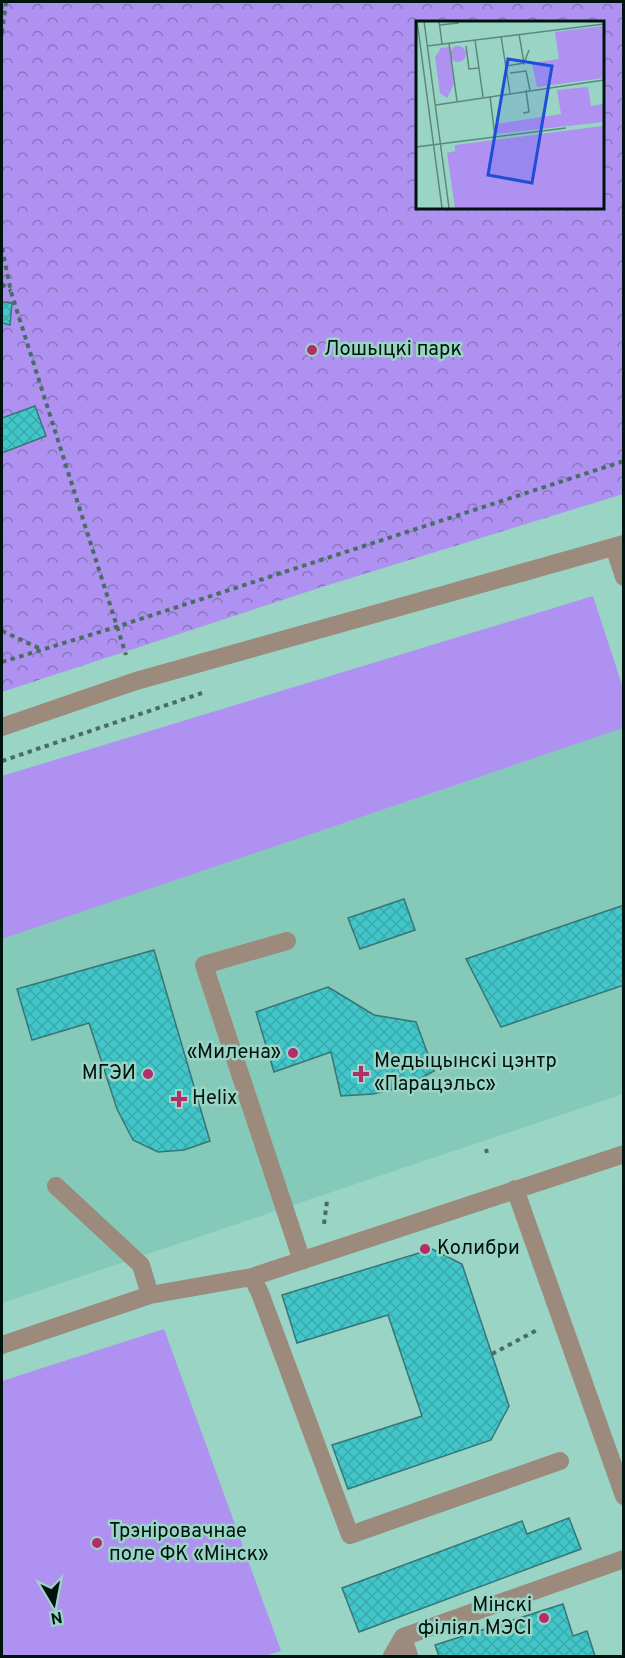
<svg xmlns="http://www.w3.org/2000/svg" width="625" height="1658" font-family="Overpass,sans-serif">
<defs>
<pattern id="park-crowns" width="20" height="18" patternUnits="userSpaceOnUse" patternTransform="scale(1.5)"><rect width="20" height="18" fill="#ae91f0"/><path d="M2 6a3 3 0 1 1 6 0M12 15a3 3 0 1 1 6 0" fill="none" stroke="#8b75c1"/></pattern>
<pattern id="building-cross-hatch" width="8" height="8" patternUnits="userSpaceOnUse" patternTransform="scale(1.5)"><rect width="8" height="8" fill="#42c6c9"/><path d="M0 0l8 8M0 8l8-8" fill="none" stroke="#38a9ab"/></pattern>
</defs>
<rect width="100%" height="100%" fill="#9ad4c5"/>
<path fill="#85c9b8" d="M 623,728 L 623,1094 L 2,1303 L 2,939 Z"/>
<path fill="#ae91f0" d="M 593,596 L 623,688 L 623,728 L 2,939 L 2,776 Z
M 164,1329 L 281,1651 L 264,1656 L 2,1656 L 2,1381 Z"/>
<path fill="url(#park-crowns)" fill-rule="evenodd" d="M 2,2 L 623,2 L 623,494 L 325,586 L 2,692 ZM 418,22 L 602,22 L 602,207 L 418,207 Z"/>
<path fill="url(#building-cross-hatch)" stroke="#377576" stroke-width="1.5" d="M 2,302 L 12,303 L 10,325 L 2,323 Z
M 35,406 L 46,436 L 2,453 L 2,418 Z
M 404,899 L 415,930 L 360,949 L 348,918 Z
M 624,905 L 624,985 L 501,1027 L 466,959 Z
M 154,950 L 210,1141 L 184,1150 L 158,1152 L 133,1140 L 117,1109 L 89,1023 L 32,1040 L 17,989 Z
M 328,987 L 374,1015 L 416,1022 L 434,1071 L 407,1086 L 373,1094 L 341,1096 L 331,1052 L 274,1072 L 256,1012 Z
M 432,1249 L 462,1264 L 509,1406 L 491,1440 L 348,1489 L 332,1445 L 422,1416 L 388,1315 L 297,1343 L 282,1295 Z
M 569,1518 L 581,1549 L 359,1632 L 342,1588 L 522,1521 L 527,1534 Z
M 563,1604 L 573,1636 L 587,1631 L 595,1656 L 439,1656 L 435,1645 Z"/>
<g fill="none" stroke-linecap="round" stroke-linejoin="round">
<path stroke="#486e64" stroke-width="4" stroke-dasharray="4.5 4.5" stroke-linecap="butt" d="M 2,33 L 6,2
M 2,248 L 11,292 L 126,655
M 2,284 L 11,291
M 2,631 L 41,649
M 2,662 L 116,627 L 624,461
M 2,761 L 202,693
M 486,1149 L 487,1153
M 324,1224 L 327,1201
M 492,1354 L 537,1330"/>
<path stroke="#9c8a7d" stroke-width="18" d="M 614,547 L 624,577
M 2,727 L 136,681 L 624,544
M 287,941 L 204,965 L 302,1261
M 56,1186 L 141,1265 L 150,1295
M 515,1189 L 624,1496
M 252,1277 L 260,1293 L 350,1535 L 560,1461
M 2,1345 L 150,1295 L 252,1277 L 624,1154
M 403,1637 L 624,1559
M 392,1656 L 403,1637 L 409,1656"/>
</g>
<g fill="#b42c6c" stroke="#9ad4c5" stroke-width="2">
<circle cx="312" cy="350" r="6"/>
<circle cx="293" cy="1053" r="6"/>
<circle cx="148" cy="1074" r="6"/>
<path d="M358 1065h6v6h6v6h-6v6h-6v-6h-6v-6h6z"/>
<path d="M176 1090h6v6h6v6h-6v6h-6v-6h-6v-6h6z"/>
<circle cx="425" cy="1249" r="6"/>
<circle cx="97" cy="1543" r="6"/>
<circle cx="544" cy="1618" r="6"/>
</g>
<g text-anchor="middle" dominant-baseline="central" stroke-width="5" stroke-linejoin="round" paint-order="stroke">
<g font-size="20" fill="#00140f" stroke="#9ad4c5" text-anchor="start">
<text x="324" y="350">Лошыцкі парк</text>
<text x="281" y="1053" text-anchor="end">«Милена»</text>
<text x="374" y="1062">Медыцынскі цэнтр<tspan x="374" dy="23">«Парацэльс»</tspan></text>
<text x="136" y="1074" text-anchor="end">МГЭИ</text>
<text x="192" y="1099">Helix</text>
<text x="437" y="1249">Колибри</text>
<text x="109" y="1532">Трэніровачнае<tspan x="109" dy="23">поле ФК «Мінск»</tspan></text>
<text x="532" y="1606" text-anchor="end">Мінскі<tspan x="532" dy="23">філіял МЭСІ</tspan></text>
</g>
</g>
<g transform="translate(416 21)">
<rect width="188" height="188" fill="#9ad4c5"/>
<path d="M 187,5 L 187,57 L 121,66 L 116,42 L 143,38 L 139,11 ZM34 33a8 8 0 1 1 16 0a8 8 0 1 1-16 0ZM 33,26 L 38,63 L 31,77 L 24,72 L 19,36 L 25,27 ZM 172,66 L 175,85 L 187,83 L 187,101 L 81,113 L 80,103 L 145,93 L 141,69 Z" fill="#ae91f0"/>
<path d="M 187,105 L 187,187 L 39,187 L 31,132 L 39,130 L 39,124 Z" fill="#ae91f0"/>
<path fill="none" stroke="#5c877c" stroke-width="1.5" d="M 1,0 L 26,187M 8,0 L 33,187M 23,0 L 26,23M 23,4 L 43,2M 103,13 L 108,42 L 113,29M 85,15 L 94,72M 59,19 L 67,76M 33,22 L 41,80M 11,25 L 188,3M 50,25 L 53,48 L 63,47M 90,45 L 108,42M 94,52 L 110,50 L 114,69M 74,75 L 79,116M 20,84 L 188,59M 107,92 L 113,91 L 110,69M 0,126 L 150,107"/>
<path fill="#1d4ed8" fill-opacity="0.15" stroke="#1d4ed8" stroke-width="3" d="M 92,38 L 136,45 L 116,162 L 72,154 Z"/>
<rect width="188" height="188" fill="none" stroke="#00140f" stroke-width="3"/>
</g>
<rect width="625" height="1658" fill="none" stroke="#00140f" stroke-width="6"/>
<g transform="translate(54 1604) rotate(170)" stroke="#9ad4c5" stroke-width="4.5" paint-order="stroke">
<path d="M0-4.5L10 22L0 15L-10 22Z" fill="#00140f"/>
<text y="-9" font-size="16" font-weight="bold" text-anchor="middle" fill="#00140f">N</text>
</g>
</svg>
